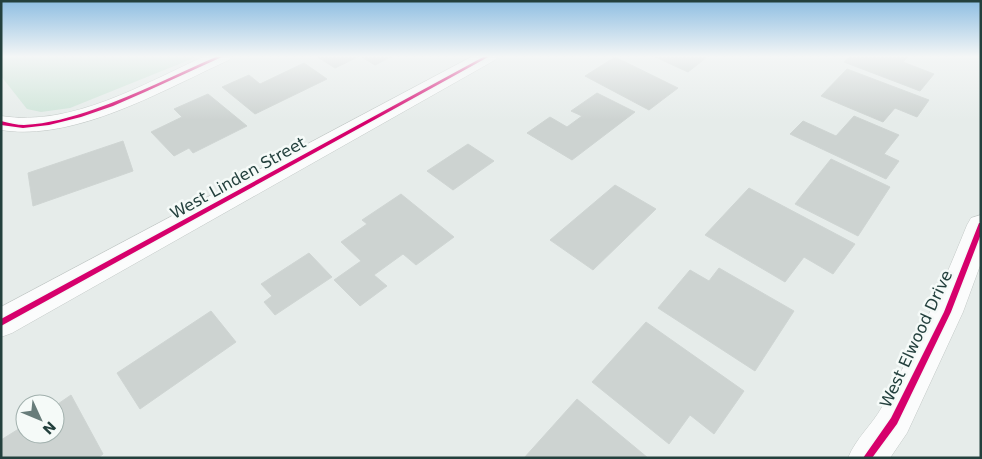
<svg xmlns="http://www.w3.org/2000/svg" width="982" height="459" font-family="'DejaVu Sans',sans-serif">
<rect width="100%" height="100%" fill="#e6ecea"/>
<path fill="#cfe5d9" d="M 1,56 L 199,56 L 70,108 L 41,112 L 27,109 L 1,76 Z"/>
<path fill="#cdd3d1" stroke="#cfd5d3" d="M 316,56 L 393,56 L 375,65 L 360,56 L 335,68 Z
M 653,56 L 704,56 L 707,57 L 688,72 Z
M 850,56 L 909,56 L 903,62 L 934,74 L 920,91 L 844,62 Z
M 615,57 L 678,88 L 649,110 L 585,76 Z
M 304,63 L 327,79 L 255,114 L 222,87 L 249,75 L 260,84 Z
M 847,69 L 929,100 L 917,117 L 895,108 L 883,122 L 821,96 Z
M 597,93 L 635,112 L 572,160 L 527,133 L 550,117 L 567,127 L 582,116 L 571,111 Z
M 208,94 L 247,126 L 193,153 L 189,148 L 174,156 L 151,132 L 182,117 L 174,109 Z
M 854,116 L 899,135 L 884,154 L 899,161 L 886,179 L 790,134 L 803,121 L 836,136 Z
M 123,141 L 133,171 L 33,206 L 28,173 Z
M 468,144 L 494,161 L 453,190 L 427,171 Z
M 831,159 L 890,187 L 858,236 L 795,204 Z
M 615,185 L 656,209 L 593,270 L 550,240 Z
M 749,188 L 855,244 L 833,274 L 804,257 L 785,282 L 705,235 Z
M 401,194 L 454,237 L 416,265 L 403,254 L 374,275 L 387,286 L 360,306 L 334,280 L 361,261 L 341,242 L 367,224 L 362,220 Z
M 309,253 L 332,277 L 275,315 L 264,302 L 272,296 L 261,284 Z
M 719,268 L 794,311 L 755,371 L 658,308 L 690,270 L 709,281 Z
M 211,311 L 236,342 L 140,409 L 117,373 Z
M 646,322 L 744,391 L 714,434 L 690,415 L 669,444 L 592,382 Z
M 71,395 L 103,454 L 98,458 L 1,458 L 1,440 L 25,425 L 25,434 L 55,434 L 55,406 Z
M 577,399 L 648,458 L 524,458 Z"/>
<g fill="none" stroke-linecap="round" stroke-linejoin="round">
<defs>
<path id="minor" d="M 205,56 L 232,56 L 229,60 C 163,90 75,142 1,130 L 1,116 C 72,127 143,84 205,56 Z
M 981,215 L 981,263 L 963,312 L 907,433 L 890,458 L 848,458 C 856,438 872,425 882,407 C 915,348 942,287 967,225 L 971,218 Z"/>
<path id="tertiary" d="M 473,56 L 498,56 L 495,60 L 12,333 L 1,337 L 1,307 Z"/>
</defs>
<use href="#minor" stroke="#c3c9c7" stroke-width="1"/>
<use href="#tertiary" stroke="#c3c9c7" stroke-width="1"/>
<use href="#minor" fill="#fbfcfc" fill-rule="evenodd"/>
<use href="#tertiary" fill="#fbfcfc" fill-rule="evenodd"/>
<defs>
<path id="cycleway" d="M 218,56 L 224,56 L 145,92 L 113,106 L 81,117 L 49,125 L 23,128 L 1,125 L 1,121 C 9,123 17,125 24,125 C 48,124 72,117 95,109 C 137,94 177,74 218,56 Z
M 485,56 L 490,56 L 1,326 L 1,319 Z
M 979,223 L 981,223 L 981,234 L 951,312 L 897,424 L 872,458 L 863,458 L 891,418 L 944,312 Z"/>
</defs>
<use href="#cycleway" stroke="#f5faf8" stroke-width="3"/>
<use href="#cycleway" fill="#d6006c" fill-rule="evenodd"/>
</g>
<linearGradient id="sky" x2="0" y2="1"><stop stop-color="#8ebee2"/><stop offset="0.47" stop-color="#f4f6f6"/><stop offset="1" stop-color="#f4f6f6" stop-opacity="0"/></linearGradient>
<rect width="982" height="120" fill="url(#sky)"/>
<g text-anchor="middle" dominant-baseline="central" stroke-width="5" stroke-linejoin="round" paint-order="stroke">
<g font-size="16" fill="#23403d" stroke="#f5faf8">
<text transform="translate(238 178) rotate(-29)">West Linden Street</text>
<text transform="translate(916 339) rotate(-65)">West Elwood Drive</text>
</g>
</g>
<rect width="982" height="459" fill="none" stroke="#23403d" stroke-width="5"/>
<g transform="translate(40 419) rotate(134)"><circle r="24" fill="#f5faf8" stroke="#a1b0ad"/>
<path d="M0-4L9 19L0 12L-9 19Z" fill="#677c7a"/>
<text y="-8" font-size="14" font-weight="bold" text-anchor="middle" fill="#23403d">N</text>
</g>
</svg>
